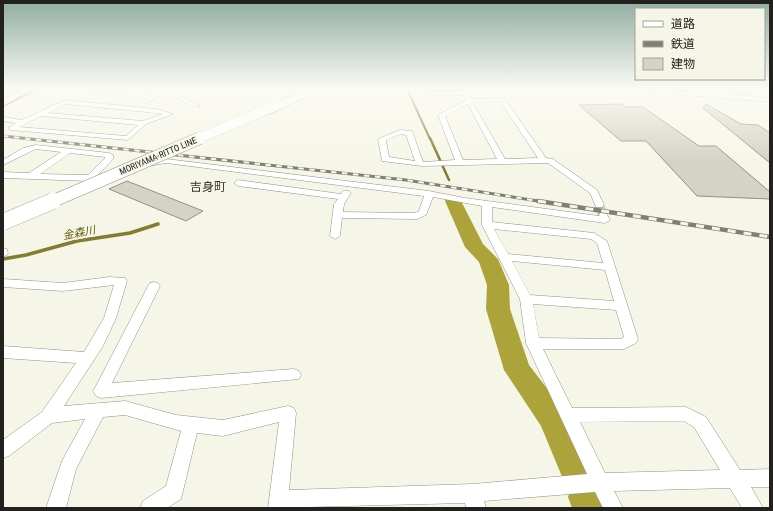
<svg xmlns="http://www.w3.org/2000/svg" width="773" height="511" font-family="'Roboto Condensed','Noto Sans JP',sans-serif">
<rect width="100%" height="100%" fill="#f6f6e8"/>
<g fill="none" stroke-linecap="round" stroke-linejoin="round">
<path stroke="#837c31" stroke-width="2" d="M 407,89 L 430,139
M 3,92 L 7,89
M 3,106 L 38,89"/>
<path stroke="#837c31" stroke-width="2.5" d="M 430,138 L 449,180"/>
<path stroke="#837c31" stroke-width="3.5" d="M 3,259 L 26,255 L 77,241 L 130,233 L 158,224"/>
<path fill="#aca33a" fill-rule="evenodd" d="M 453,196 L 459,197 L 483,244 L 498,259 L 509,285 L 510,309 L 529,365 L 562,408 L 590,468 L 585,479 L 574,484 L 563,479 L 541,426 L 504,370 L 486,309 L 487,285 L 479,262 L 465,247 L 445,201 L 447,197 Z
M 585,480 L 597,485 L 606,508 L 572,508 L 568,497 L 573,485 Z"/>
</g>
<path fill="#d4d3c6" stroke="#919084" d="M 622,104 L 626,107 L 643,107 L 699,146 L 716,146 L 770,192 L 770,199 L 697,196 L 646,141 L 621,141 L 579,105 Z
M 706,104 L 741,124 L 758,125 L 770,133 L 770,163 L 703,108 Z
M 127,181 L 203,211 L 186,221 L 109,189 Z"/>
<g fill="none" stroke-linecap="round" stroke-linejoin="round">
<path stroke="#cccbbf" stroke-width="10" stroke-dasharray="10 5" stroke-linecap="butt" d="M 599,205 L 603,215"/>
<defs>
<path id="street" d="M 56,89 L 84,89 L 152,95 L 161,91 L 159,89 L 167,89 L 200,106 L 195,107 L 165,93 L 146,103 L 143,101 L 147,98 Z
M 314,89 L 323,89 L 270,114 L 265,113 Z
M 460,89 L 466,89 L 472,99 L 504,98 L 546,158 L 553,159 L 597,190 L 604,205 L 602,207 L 596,207 L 590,193 L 548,163 L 422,166 L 382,161 L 378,139 L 400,130 L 412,131 L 423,162 L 455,160 L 438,115 L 466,100 L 463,95 L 431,95 L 428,93 L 431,91 L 461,91 ZM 500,101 L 538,158 L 505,159 L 473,103 ZM 468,104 L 497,159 L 463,160 L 445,116 ZM 401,134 L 406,135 L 415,161 L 389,157 L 386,140 Z
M 65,100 L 156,109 L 173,114 L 146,124 L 128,140 L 11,130 L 8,128 L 16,123 L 3,121 L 3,117 L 22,120 ZM 66,104 L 156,113 L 163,114 L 143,121 L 48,113 ZM 41,116 L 138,125 L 126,136 L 19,127 Z
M 36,145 L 109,153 L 113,155 L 113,159 L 93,180 L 90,181 L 3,178 L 3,172 L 29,173 L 61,152 L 36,149 L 3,165 L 3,160 L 23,148 ZM 70,153 L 105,157 L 105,158 L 88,175 L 40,174 Z
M 166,159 L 429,191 L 465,198 L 599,216 L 600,213 L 606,213 L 610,220 L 605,223 L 492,207 L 492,222 L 594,233 L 607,241 L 638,339 L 636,343 L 624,349 L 543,349 L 572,408 L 686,407 L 706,417 L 740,470 L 770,469 L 770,487 L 751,487 L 763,508 L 742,508 L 730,488 L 614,491 L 623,508 L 603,508 L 595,492 L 484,501 L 486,508 L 466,508 L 465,503 L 268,508 L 279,422 L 223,436 L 197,433 L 181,499 L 167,508 L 140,508 L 143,501 L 166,486 L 181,431 L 125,415 L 103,417 L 76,469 L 66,508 L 46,508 L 62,461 L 85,419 L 52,423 L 9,456 L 3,458 L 3,440 L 42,412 L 76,363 L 3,358 L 3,346 L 84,352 L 104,318 L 114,285 L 63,291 L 3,287 L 3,279 L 63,283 L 109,277 L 125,278 L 127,281 L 116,318 L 103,346 L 64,406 L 125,401 L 176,415 L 223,420 L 288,406 L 294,408 L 296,413 L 289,490 L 473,484 L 587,474 L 526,343 L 520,299 L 482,225 L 482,206 L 433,197 L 426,215 L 417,219 L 342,218 L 340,236 L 335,239 L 330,236 L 334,204 L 338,199 L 238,186 L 234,183 L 238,180 L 341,194 L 343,191 L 349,191 L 351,193 L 344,204 L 343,212 L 415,213 L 419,211 L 424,196 L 166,163 L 148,166 L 144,164 L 148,162 ZM 494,229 L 591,239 L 597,243 L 603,263 L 508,254 ZM 512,261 L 605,270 L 614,301 L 530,295 ZM 533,304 L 616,310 L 624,337 L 621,339 L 539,338 ZM 684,421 L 694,427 L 720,470 L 605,473 L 580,422 Z
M 3,248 L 7,249 L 8,254 L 3,257 Z
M 154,282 L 158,283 L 160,286 L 112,383 L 294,369 L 299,371 L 301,375 L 299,379 L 101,398 L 96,396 L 93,391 L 96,386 L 148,286 L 150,283 Z"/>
<path id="secondary" d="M 21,89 L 32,89 L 3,106 L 3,100 Z
M 632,89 L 670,89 L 770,98 L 770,102 L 636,91 Z"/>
<path id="primary" d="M 305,89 L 317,89 L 280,107 L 274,107 L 272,105 Z"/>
</defs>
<use href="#street" stroke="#929286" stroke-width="1"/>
<use href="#secondary" stroke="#929286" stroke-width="1"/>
<use href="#primary" stroke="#929286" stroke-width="1"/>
<use href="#street" fill="#fff" fill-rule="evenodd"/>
<use href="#secondary" fill="#fff" fill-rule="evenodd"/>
<use href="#primary" fill="#fff" fill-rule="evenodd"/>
<defs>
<path id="rail-far1" d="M 3,136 L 406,180 L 544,202"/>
<path id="rail" d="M 538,201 L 770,237"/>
</defs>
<use href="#rail-far1" stroke="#7f7f76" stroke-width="3"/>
<use href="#rail" stroke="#7f7f76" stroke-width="4.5"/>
<use href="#rail-far1" stroke="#f6f6e8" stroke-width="2" stroke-dasharray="5.5" stroke-linecap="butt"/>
<use href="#rail" stroke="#f6f6e8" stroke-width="3" stroke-dasharray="8" stroke-linecap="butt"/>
<defs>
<path id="primary-bridge-far2" d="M 197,139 L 277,105"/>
<path id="primary-bridge-far1" d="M 51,202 L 200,138"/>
<path id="primary-bridge" d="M 3,222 L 53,201"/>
</defs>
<use href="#primary-bridge-far2" stroke="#929286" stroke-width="10" stroke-linecap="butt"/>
<use href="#primary-bridge-far1" stroke="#929286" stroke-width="13" stroke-linecap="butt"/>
<use href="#primary-bridge" stroke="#929286" stroke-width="17" stroke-linecap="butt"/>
<use href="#primary-bridge-far2" stroke="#fff" stroke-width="10"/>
<use href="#primary-bridge-far1" stroke="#fff" stroke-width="12"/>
<use href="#primary-bridge" stroke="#fff" stroke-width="16"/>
</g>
<linearGradient id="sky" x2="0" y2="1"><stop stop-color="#90ada2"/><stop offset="0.55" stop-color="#fbfbf5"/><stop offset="1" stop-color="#fbfbf5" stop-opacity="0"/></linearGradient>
<rect width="773" height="161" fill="url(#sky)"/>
<g text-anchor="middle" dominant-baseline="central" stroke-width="3.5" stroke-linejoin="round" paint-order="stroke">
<g font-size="9" fill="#22211d" stroke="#f6f6e8">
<text transform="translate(158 156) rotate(-23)">MORIYAMA-RITTO LINE</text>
</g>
<g font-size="11" font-style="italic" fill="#5f5908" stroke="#f6f6e8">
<text transform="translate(79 233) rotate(-11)">金森川</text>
</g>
<g font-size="12" fill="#38382d" stroke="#f6f6e8">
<text x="208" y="187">吉身町</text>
</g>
</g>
<rect width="773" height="511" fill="none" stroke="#22211d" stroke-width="8"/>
<rect x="635" y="8" width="130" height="72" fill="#f6f6e8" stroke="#a1a197"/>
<rect x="643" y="21" width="20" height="6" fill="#ffffff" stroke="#a1a197"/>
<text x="671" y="28" font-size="12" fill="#22211d">道路</text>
<rect x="643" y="41" width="20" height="6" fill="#7f7f76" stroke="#a1a197"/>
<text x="671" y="48" font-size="12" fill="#22211d">鉄道</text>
<rect x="643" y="58" width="20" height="12" fill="#d4d3c6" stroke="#a1a197"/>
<text x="671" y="68" font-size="12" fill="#22211d">建物</text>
</svg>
